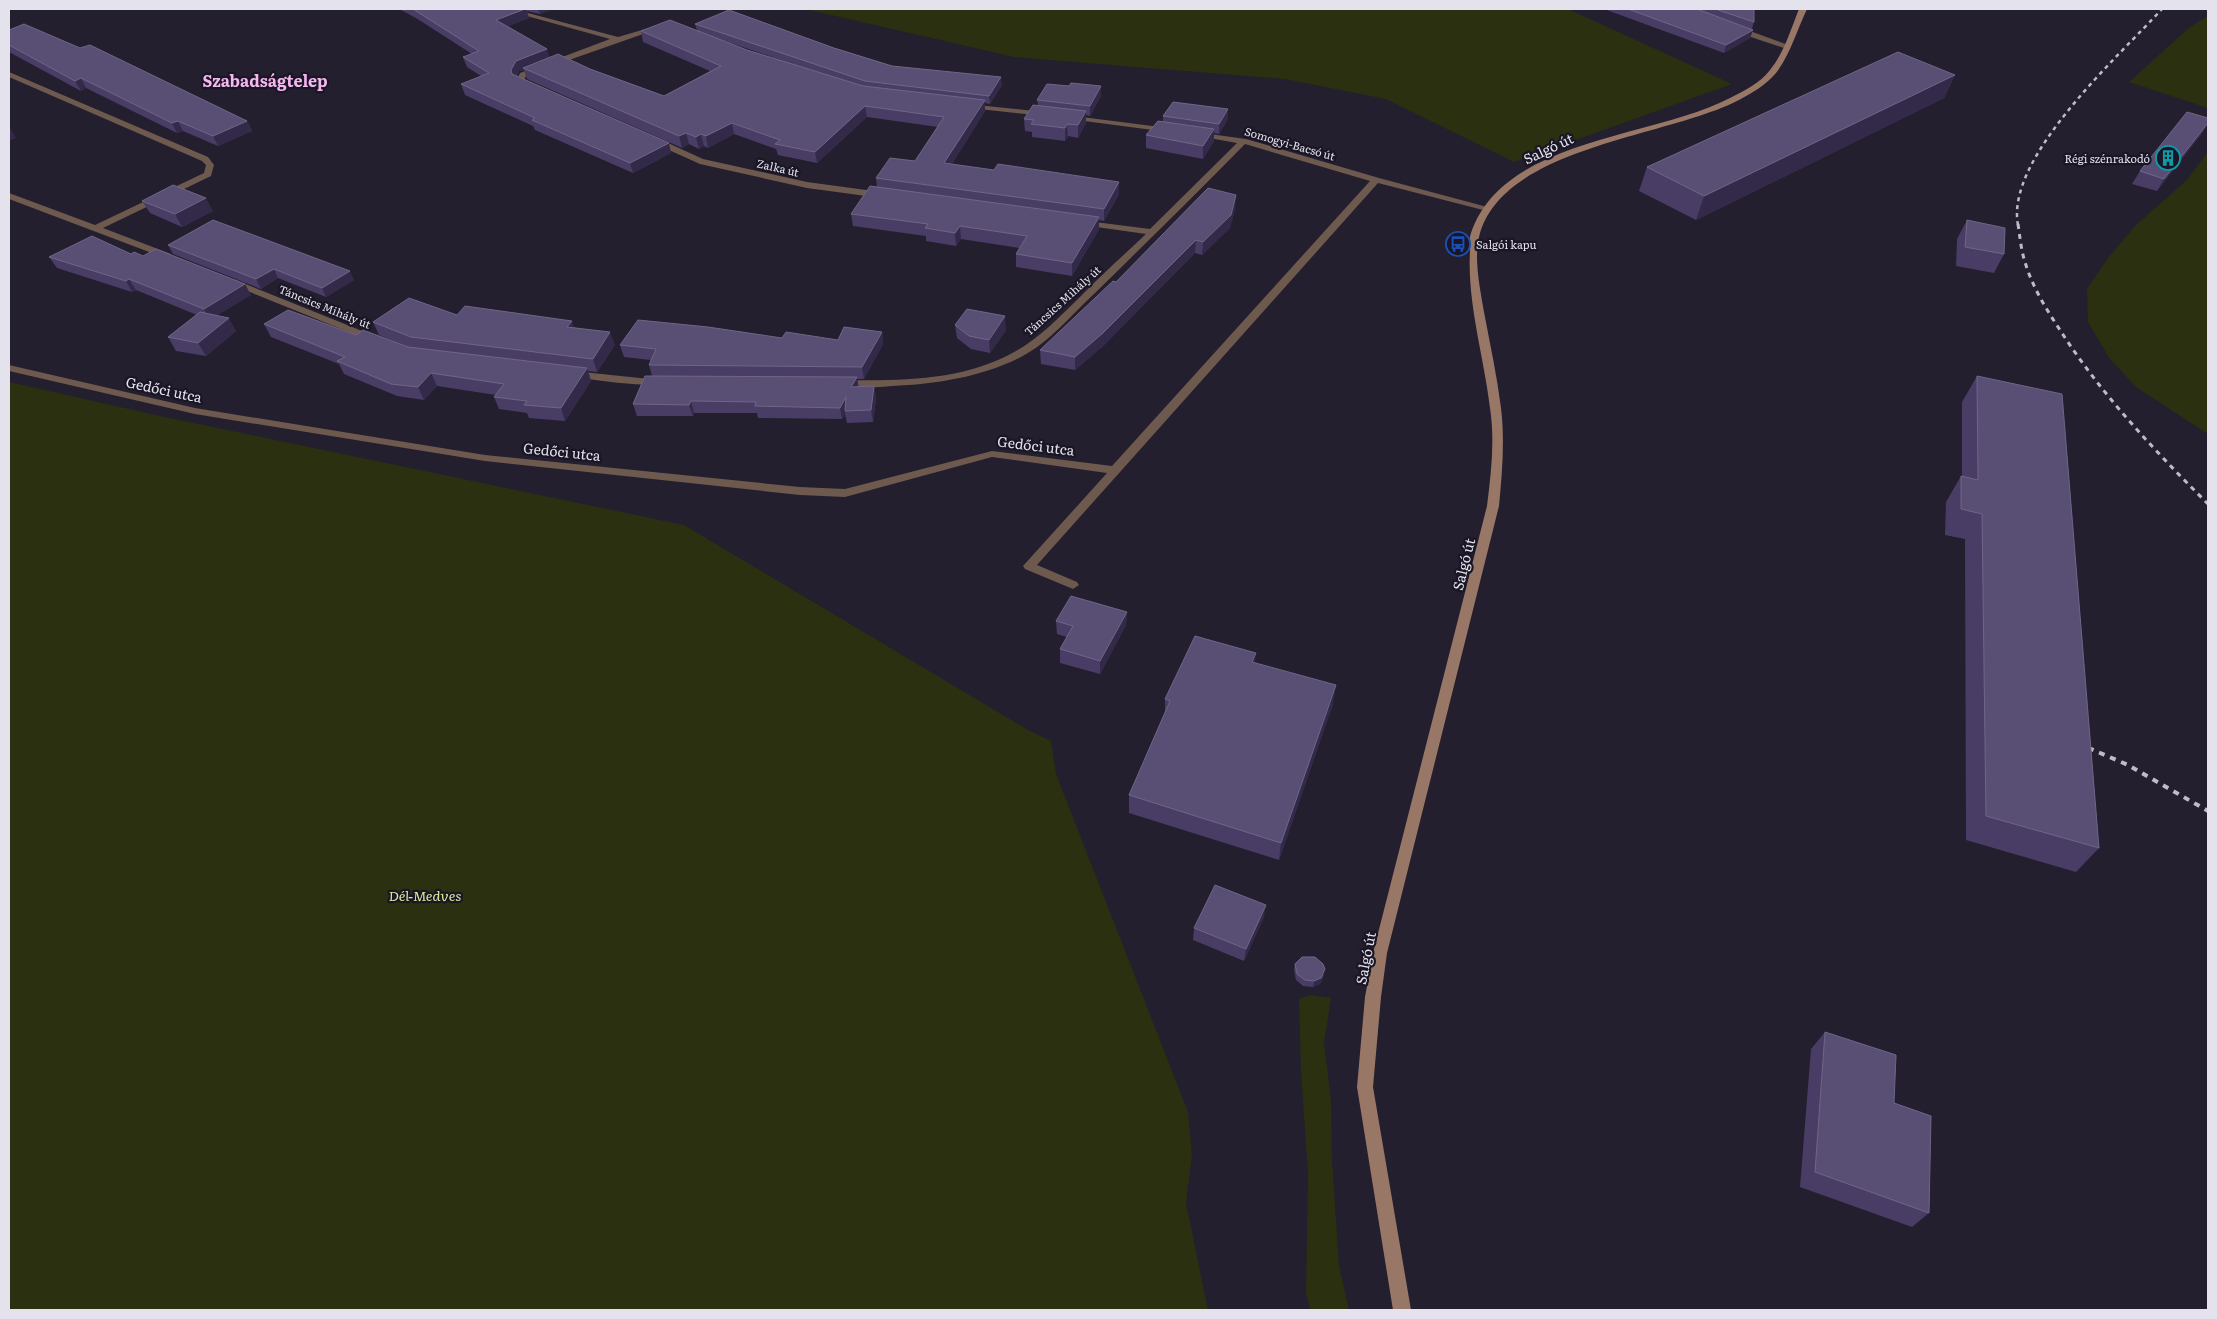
<svg xmlns="http://www.w3.org/2000/svg" width="2217" height="1319" font-family="Literata,serif">
<rect width="100%" height="100%" fill="#231f2e"/>
<path fill="#2b3010" d="M 805,9 L 1568,9 L 1732,84 L 1514,162 L 1386,99 L 1285,79 L 1014,57 Z
M 2208,16 L 2208,108 L 2129,82 L 2190,27 Z
M 2208,152 L 2208,434 L 2136,387 L 2110,359 L 2088,322 L 2087,289 L 2108,258 L 2137,224 L 2186,181 Z
M 9,382 L 160,416 L 684,525 L 1028,730 L 1051,741 L 1056,774 L 1188,1112 L 1192,1154 L 1186,1203 L 1208,1310 L 9,1310 Z
M 1311,995 L 1331,998 L 1324,1043 L 1331,1100 L 1332,1161 L 1339,1266 L 1349,1310 L 1310,1310 L 1306,1292 L 1308,1174 L 1301,1071 L 1299,999 Z"/>
<g fill="none" stroke-linecap="round" stroke-linejoin="round">
<path fill="#6e594e" fill-rule="evenodd" d="M 502,9 L 513,9 L 618,37 L 659,25 L 663,27 L 535,72 L 526,76 L 524,80 L 536,85 L 537,87 L 533,89 L 517,83 L 516,81 L 520,73 L 610,39 Z
M 1733,27 L 1739,27 L 1791,46 L 1784,48 L 1733,31 Z
M 9,72 L 208,157 L 214,165 L 211,176 L 103,228 L 171,254 L 171,258 L 165,258 L 9,199 L 9,193 L 95,225 L 204,173 L 206,165 L 202,161 L 9,77 Z
M 967,104 L 1044,112 L 1048,114 L 1044,116 L 970,108 L 966,106 Z
M 1066,115 L 1168,128 L 1172,130 L 1168,132 L 1069,119 L 1066,119 Z
M 1195,132 L 1246,139 L 1379,178 L 1491,208 L 1487,211 L 1378,183 L 1037,565 L 1077,582 L 1079,585 L 1073,589 L 1025,569 L 1023,566 L 1107,473 L 992,457 L 845,497 L 800,495 L 485,461 L 195,414 L 9,371 L 9,365 L 195,408 L 485,455 L 800,487 L 845,489 L 992,451 L 1112,466 L 1370,181 L 1245,144 C 1195,195 1146,243 1095,293 C 1071,315 1050,342 1021,357 C 981,377 937,384 892,386 C 881,387 844,390 837,383 L 842,380 C 900,381 964,381 1016,351 C 1041,337 1060,316 1080,297 C 1101,275 1124,255 1146,234 L 1082,225 L 1078,222 L 1079,220 L 1150,229 L 1237,143 L 1198,136 L 1194,134 Z
M 651,138 L 657,138 L 703,159 L 807,182 L 881,192 L 885,195 L 881,198 L 807,188 L 700,164 L 651,142 Z
M 233,279 L 377,337 L 379,339 L 374,342 L 371,341 L 230,284 L 228,282 Z
M 573,371 L 659,380 L 664,383 C 657,389 583,379 569,376 L 568,374 Z"/>
<path fill="#997767" fill-rule="evenodd" d="M 1799,9 L 1807,9 C 1797,30 1790,55 1776,73 C 1766,85 1752,93 1739,100 C 1668,137 1506,146 1480,233 C 1473,256 1480,288 1484,312 C 1490,344 1497,376 1501,408 C 1505,441 1502,474 1499,506 L 1387,953 L 1381,997 L 1373,1087 L 1411,1310 L 1393,1310 L 1357,1087 L 1365,997 L 1373,953 L 1487,506 C 1491,474 1495,441 1490,408 C 1484,357 1467,303 1470,251 C 1470,245 1469,238 1471,233 C 1503,138 1654,138 1730,98 C 1744,91 1760,83 1770,70 C 1784,53 1791,29 1799,9 Z"/>
<path stroke="#bfbcc8" stroke-width="2.5" stroke-dasharray="4 4" stroke-linecap="butt" d="M 2018,225 C 2005,158 2119,56 2162,9"/>
<path stroke="#bfbcc8" stroke-width="3" stroke-dasharray="5 5" stroke-linecap="butt" d="M 2018,224 C 2020,237 2021,250 2025,262 C 2032,286 2046,309 2060,330 C 2101,394 2154,450 2208,504"/>
<path stroke="#bfbcc8" stroke-width="4" stroke-dasharray="6 6" stroke-linecap="butt" d="M 2077,743 L 2128,765 L 2208,811"/>
</g>
<path fill="#493d65" fill-rule="evenodd" d="M 399,9 L 553,9 L 540,14 L 527,11 L 529,18 L 508,26 L 550,57 L 590,69 L 664,96 L 710,71 L 643,42 L 641,31 L 697,30 L 695,24 L 834,48 L 892,66 L 1002,85 L 990,104 L 985,103 L 985,111 L 952,164 L 1119,194 L 1104,221 L 1099,220 L 1099,229 L 1072,276 L 1016,267 L 1016,254 L 1020,248 L 961,239 L 956,246 L 926,241 L 926,236 L 853,226 L 851,214 L 877,187 L 876,178 L 915,161 L 938,127 L 867,117 L 817,163 L 778,155 L 776,149 L 734,134 L 708,148 L 704,146 L 699,149 L 689,144 L 682,148 L 527,79 L 524,70 L 519,71 L 517,76 L 671,153 L 633,173 L 535,130 L 533,126 L 465,95 L 461,84 L 481,76 L 467,67 L 463,57 L 472,54 L 416,18 ZM 719,39 L 787,62 L 747,50 Z
M 1604,9 L 1754,9 L 1754,22 L 1752,29 L 1753,30 L 1750,38 L 1724,53 Z
M 9,30 L 247,121 L 252,131 L 218,146 L 183,131 L 177,133 L 86,88 L 81,91 L 9,52 Z
M 1955,75 L 1944,98 L 1696,220 L 1639,191 L 1647,167 Z
M 1069,86 L 1101,96 L 1090,116 L 1086,115 L 1086,123 L 1078,138 L 1068,136 L 1065,141 L 1032,137 L 1032,132 L 1025,131 L 1024,119 L 1038,105 L 1037,100 Z
M 1228,109 L 1228,119 L 1219,134 L 1214,133 L 1214,141 L 1203,159 L 1146,148 L 1146,135 L 1163,122 L 1163,116 Z
M 2203,132 L 2157,191 L 2132,184 L 2140,171 Z
M 142,201 L 213,211 L 182,227 L 150,213 Z
M 1235,208 L 1230,228 L 1202,255 L 1195,253 L 1103,346 L 1075,370 L 1041,364 L 1040,350 Z
M 1967,220 L 2004,254 L 1994,273 L 1956,266 L 1957,239 Z
M 168,245 L 354,280 L 326,297 L 278,278 L 261,289 L 173,254 Z
M 131,254 L 251,295 L 217,315 L 236,331 L 206,356 L 176,351 L 168,337 L 197,315 L 136,290 L 132,292 L 57,268 L 49,257 Z
M 457,315 L 574,327 L 615,345 L 597,372 L 588,371 L 591,381 L 565,421 L 529,418 L 527,413 L 499,409 L 494,397 L 496,395 L 437,386 L 424,400 L 397,396 L 344,374 L 339,364 L 271,337 L 264,324 L 356,335 L 410,348 L 379,335 L 373,322 Z
M 955,325 L 1006,330 L 990,353 L 971,349 L 957,338 Z
M 882,332 L 883,344 L 864,379 L 857,379 L 858,387 L 874,386 L 876,398 L 873,422 L 847,423 L 845,414 L 842,419 L 758,418 L 757,413 L 694,413 L 693,416 L 637,416 L 633,404 L 652,376 L 649,365 L 651,360 L 624,357 L 620,345 L 782,338 L 838,340 Z
M 1977,376 L 2099,848 L 2076,872 L 1966,840 L 1965,539 L 1945,535 L 1946,502 L 1961,476 L 1962,476 L 1962,402 Z
M 1127,612 L 1126,625 L 1100,674 L 1060,663 L 1060,649 L 1067,637 L 1057,634 L 1056,621 Z
M 1255,663 L 1333,704 L 1279,860 L 1129,813 L 1129,795 L 1165,713 L 1165,699 Z
M 1264,917 L 1244,961 L 1193,940 L 1194,928 Z
M 1295,964 L 1324,975 L 1320,984 L 1313,987 L 1303,986 L 1296,980 L 1294,970 Z
M 1825,1032 L 1894,1103 L 1929,1213 L 1912,1227 L 1800,1187 L 1811,1049 Z"/>
<path fill="#332a49" d="M 526,9 L 529,18 L 499,30 L 496,20 Z
M 538,9 L 553,9 L 540,14 Z
M 1753,30 L 1750,38 L 1724,53 L 1726,45 Z
M 547,49 L 550,59 L 523,68 L 524,70 L 519,71 L 514,80 L 511,70 L 516,61 Z
M 1955,75 L 1944,98 L 1696,220 L 1704,196 Z
M 1001,77 L 1002,85 L 990,104 L 989,96 Z
M 81,78 L 86,88 L 81,91 L 75,81 Z
M 1101,86 L 1101,96 L 1090,116 L 1090,106 Z
M 985,100 L 985,111 L 945,175 L 944,163 Z
M 865,106 L 867,117 L 817,163 L 815,152 Z
M 1228,109 L 1228,119 L 1219,134 L 1219,124 Z
M 1086,111 L 1086,123 L 1078,138 L 1078,125 Z
M 178,121 L 183,131 L 177,133 L 172,123 Z
M 247,121 L 252,131 L 218,146 L 213,136 Z
M 732,123 L 734,134 L 708,148 L 706,136 Z
M 2208,123 L 2203,132 L 2157,191 L 2164,179 Z
M 1067,124 L 1068,136 L 1065,141 L 1065,128 Z
M 10,128 L 16,138 L 9,141 L 9,129 Z
M 1214,129 L 1214,141 L 1203,159 L 1203,146 Z
M 686,133 L 689,144 L 682,148 L 679,136 Z
M 701,134 L 704,146 L 699,149 L 696,137 Z
M 669,143 L 671,153 L 633,173 L 630,163 Z
M 1119,182 L 1119,194 L 1104,221 L 1104,209 Z
M 1236,195 L 1235,208 L 1230,228 L 1202,255 L 1203,242 Z
M 206,198 L 213,211 L 182,227 L 175,214 Z
M 1099,217 L 1099,229 L 1072,276 L 1072,263 Z
M 960,226 L 961,239 L 956,246 L 955,233 Z
M 1196,240 L 1195,253 L 1103,346 L 1075,370 L 1075,357 Z
M 274,269 L 278,278 L 261,289 L 256,279 Z
M 350,271 L 354,280 L 326,297 L 322,288 Z
M 129,279 L 136,290 L 132,292 L 126,281 Z
M 245,284 L 251,295 L 210,320 L 204,309 Z
M 1005,316 L 1006,330 L 990,353 L 989,340 Z
M 229,318 L 236,331 L 206,356 L 198,343 Z
M 572,321 L 576,334 L 567,327 Z
M 610,332 L 615,345 L 597,372 L 593,359 Z
M 882,332 L 883,344 L 864,379 L 862,367 Z
M 587,368 L 591,381 L 565,421 L 561,408 Z
M 431,373 L 437,386 L 424,400 L 418,387 Z
M 857,377 L 859,389 L 851,387 Z
M 874,386 L 876,398 L 873,422 L 871,410 Z
M 846,397 L 845,414 L 842,419 L 840,408 Z
M 691,401 L 694,413 L 693,416 L 689,405 Z
M 1127,612 L 1126,625 L 1100,674 L 1100,661 Z
M 1256,653 L 1254,671 L 1252,662 Z
M 1336,685 L 1333,704 L 1279,860 L 1281,843 Z
M 1266,905 L 1264,917 L 1244,961 L 1246,949 Z
M 1325,969 L 1320,984 L 1313,987 L 1314,981 Z"/>
<path fill="#594f74" stroke="#6f6687" d="M 413,9 L 525,9 L 496,20 L 547,49 L 516,61 L 511,70 L 512,74 L 669,143 L 630,163 L 532,120 L 535,118 L 461,84 L 489,73 L 463,57 L 479,51 Z
M 1628,9 L 1697,9 L 1753,30 L 1726,45 Z
M 1715,9 L 1754,9 L 1754,22 Z
M 729,10 L 834,48 L 892,66 L 1001,77 L 989,96 L 865,81 L 695,24 Z
M 670,20 L 747,50 L 863,86 L 985,100 L 944,163 L 994,170 L 998,164 L 1119,182 L 1104,209 L 876,178 L 890,158 L 915,161 L 944,117 L 865,106 L 815,152 L 775,144 L 780,140 L 732,123 L 706,136 L 701,134 L 696,137 L 686,133 L 679,136 L 523,68 L 558,54 L 590,69 L 664,96 L 721,66 L 641,31 Z
M 24,24 L 80,48 L 90,45 L 247,121 L 213,136 L 178,121 L 172,123 L 81,78 L 75,81 L 9,45 L 9,30 Z
M 1898,52 L 1955,75 L 1704,196 L 1647,167 Z
M 1071,83 L 1101,86 L 1090,106 L 1037,100 L 1047,84 L 1069,86 Z
M 1173,102 L 1228,109 L 1219,124 L 1163,116 Z
M 1033,105 L 1086,111 L 1078,125 L 1067,124 L 1065,128 L 1031,124 L 1034,120 L 1024,119 Z
M 2187,112 L 2208,118 L 2208,123 L 2164,179 L 2140,171 Z
M 1158,121 L 1214,129 L 1203,146 L 1146,135 Z
M 173,185 L 206,198 L 175,214 L 142,201 Z
M 870,186 L 1099,217 L 1072,263 L 1016,254 L 1027,236 L 960,226 L 955,233 L 925,228 L 928,224 L 851,214 Z
M 1208,188 L 1236,195 L 1231,215 L 1203,242 L 1196,240 L 1103,333 L 1075,357 L 1040,350 L 1113,281 L 1116,282 Z
M 213,220 L 350,271 L 322,288 L 274,269 L 256,279 L 168,245 Z
M 1967,220 L 2005,228 L 2004,254 L 1965,247 Z
M 92,236 L 131,254 L 134,252 L 143,256 L 156,249 L 245,284 L 204,309 L 129,279 L 126,281 L 49,257 Z
M 409,298 L 457,315 L 465,306 L 572,321 L 567,327 L 610,332 L 593,359 L 411,337 L 373,322 Z
M 967,309 L 1005,316 L 989,340 L 969,336 L 955,325 Z
M 288,310 L 356,335 L 363,330 L 408,347 L 587,368 L 561,408 L 524,405 L 527,401 L 494,397 L 504,384 L 431,373 L 418,387 L 391,384 L 337,361 L 345,357 L 264,324 Z
M 200,312 L 229,318 L 198,343 L 168,337 Z
M 638,320 L 708,327 L 782,338 L 786,332 L 838,340 L 844,327 L 882,332 L 862,367 L 649,365 L 656,349 L 620,345 Z
M 645,376 L 857,377 L 851,387 L 874,386 L 871,410 L 845,411 L 846,397 L 840,408 L 755,406 L 756,402 L 691,401 L 689,405 L 633,404 Z
M 1977,376 L 2062,394 L 2099,848 L 1986,816 L 1982,514 L 1961,509 L 1961,476 L 1978,480 Z
M 1071,596 L 1127,612 L 1100,661 L 1060,649 L 1073,626 L 1056,621 Z
M 1195,636 L 1256,653 L 1252,662 L 1336,685 L 1281,843 L 1129,795 L 1170,701 L 1165,699 Z
M 1215,885 L 1266,905 L 1246,949 L 1194,928 Z
M 1302,957 L 1315,957 L 1323,964 L 1325,969 L 1321,978 L 1314,981 L 1305,980 L 1297,974 L 1295,964 Z
M 1825,1032 L 1896,1055 L 1894,1103 L 1931,1116 L 1929,1213 L 1815,1172 Z"/>
<defs>
<symbol id="building-ring" viewBox="-11 -11 22 22"><circle r="9.5" fill="#1a1625" stroke="#0f9aa8" stroke-width="1.5"/><path d="M-4-6H4V6H1V3H-1V6H-4ZM-2.5-4.3h1.7v1.8h-1.7ZM.8-4.3h1.7v1.8H.8ZM-2.5-1h1.7V.8h-1.7ZM.8-1h1.7V.8H.8Z" fill="#0f9aa8"/></symbol>
<symbol id="bus-ring" viewBox="-11 -11 22 22"><circle r="9.5" fill="#1a1625" stroke="#1a4fb4" stroke-width="1.5"/><path d="M-5-6H5V4H4V6H2V4H-2V6H-4V4H-5ZM-3.5-4V0h7V-4ZM-3.5 1.2v1.5H-2V1.2ZM2 1.2v1.5H3.5V1.2Z" fill="#1a4fb4"/></symbol>
</defs>
<g fill-rule="evenodd">
<use href="#building-ring" x="2154" y="144" width="28" height="28"/>
<use href="#bus-ring" x="1444" y="230" width="28" height="28"/>
</g>
<g text-anchor="middle" dominant-baseline="central" stroke-width="4.5" stroke-linejoin="round" paint-order="stroke">
<g font-size="11" fill="#e4e2ed" stroke="#1a1625">
<text transform="translate(1290 143) rotate(16)">Somogyi-Bacsó út</text>
<text transform="translate(778 167) rotate(13)">Zalka út</text>
<text transform="translate(1062 300) rotate(-42)">Táncsics Mihály út</text>
<text transform="translate(325 306) rotate(22)">Táncsics Mihály út</text>
</g>
<g font-size="11" fill="#e4e2ed" stroke="#1a1625" text-anchor="end">
<text x="2150" y="158">Régi szénrakodó</text>
<text x="1476" y="244" text-anchor="start">Salgói kapu</text>
</g>
<g font-size="14" fill="#e4e2ed" stroke="#1a1625">
<text transform="translate(1548 148) rotate(-25)">Salgó út</text>
<text transform="translate(164 389) rotate(12)">Gedőci utca</text>
<text transform="translate(1036 445) rotate(7)">Gedőci utca</text>
<text transform="translate(562 451) rotate(6)">Gedőci utca</text>
<text transform="translate(1463 564) rotate(-76)">Salgó út</text>
<text transform="translate(1365 958) rotate(-79)">Salgó út</text>
</g>
<g font-size="14" font-style="italic" fill="#daea9b" stroke="#1a1625">
<text x="425" y="895">Dél-Medves</text>
</g>
<g font-size="16" font-weight="bold" fill="#f4b7ef" stroke="#1a1625">
<text x="265" y="80">Szabadságtelep</text>
</g>
</g>
<rect width="2217" height="1319" fill="none" stroke="#e4e2ed" stroke-width="20"/>
</svg>
